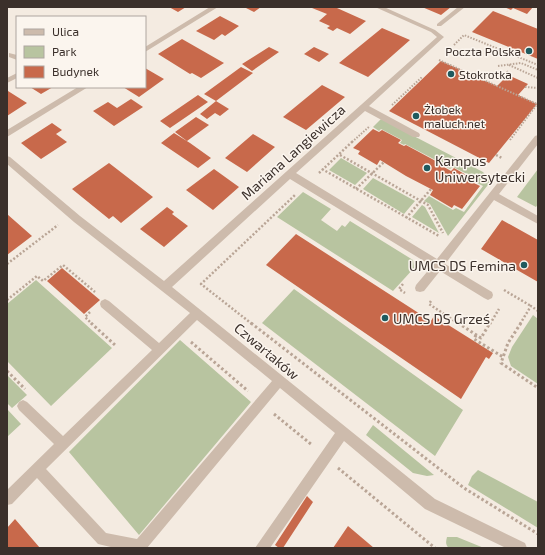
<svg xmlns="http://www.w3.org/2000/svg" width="545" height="555" font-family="'Exo 2',sans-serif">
<rect width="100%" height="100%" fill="#f4ebe1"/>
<path fill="#b8c4a0" d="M 381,119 L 483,172 L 491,181 L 448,236 L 430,204 L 424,201 L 429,196 L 453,210 L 456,208 L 464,212 L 483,186 L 475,182 L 477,179 L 453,167 L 450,169 L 446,167 L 447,166 L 405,144 L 404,145 L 400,143 L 402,140 L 381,129 L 379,131 L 373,127 Z
M 341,158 L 367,173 L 355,185 L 329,170 Z
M 538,169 L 538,204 L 536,207 L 517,197 Z
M 373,178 L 415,201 L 404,214 L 363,189 Z
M 303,192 L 331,209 L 321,220 L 337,231 L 342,225 L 345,227 L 350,221 L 413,260 L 414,268 L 393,291 L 277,217 Z
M 422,205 L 425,207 L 439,233 L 412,217 Z
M 36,280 L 112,348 L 51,406 L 7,361 L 7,304 Z
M 294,289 L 463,410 L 435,456 L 262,323 Z
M 533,315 L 538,319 L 538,384 L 511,366 L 508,357 L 512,347 Z
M 180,340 L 251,402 L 139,535 L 69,452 Z
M 7,375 L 27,395 L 12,408 L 7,403 Z
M 7,409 L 21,424 L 7,437 Z
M 373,425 L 434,475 L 427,476 L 413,473 L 366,435 Z
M 478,470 L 538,502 L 538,528 L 468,485 L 472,476 Z
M 447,537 L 457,537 L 484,548 L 449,548 C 445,545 446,541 447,537 Z"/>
<path fill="#c8694b" d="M 169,7 L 186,7 L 178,12 Z
M 244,7 L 261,7 L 254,12 Z
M 313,7 L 338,7 L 337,8 L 366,21 L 350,34 L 337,28 L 333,31 L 327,28 L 330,26 L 319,21 L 327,14 L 312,8 Z
M 422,7 L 451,7 L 441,15 Z
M 504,7 L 533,7 L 527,14 L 513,8 L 511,10 Z
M 493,11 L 538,29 L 538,59 L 472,32 Z
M 220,16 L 239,26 L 225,36 L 222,34 L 214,40 L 196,31 Z
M 382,28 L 410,40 L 368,77 L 339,63 Z
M 182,39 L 224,63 L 201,78 L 192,73 L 190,74 L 158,54 Z
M 269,47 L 279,52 L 252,71 L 242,64 Z
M 314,47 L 329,54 L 319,62 L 304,54 Z
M 441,61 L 497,86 L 508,75 L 528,84 L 518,95 L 537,104 L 489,163 L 389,111 Z
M 241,67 L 253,73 L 216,101 L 204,94 Z
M 145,68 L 164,79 L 139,97 L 123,87 L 145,87 Z
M 322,85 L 345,97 L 306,130 L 283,117 Z
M 30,87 L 53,87 L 41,94 Z
M 7,91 L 8,91 L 27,103 L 7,116 Z
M 198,95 L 208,102 L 170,128 L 160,121 Z
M 131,99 L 143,107 L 114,126 L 93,111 L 108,102 L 117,108 Z
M 216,101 L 229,109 L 220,116 L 215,113 L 207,119 L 200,114 Z
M 196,117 L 209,125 L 187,141 L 175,132 Z
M 52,123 L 62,130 L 56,134 L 67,142 L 41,159 L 21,143 Z
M 373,129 L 379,132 L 382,130 L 401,140 L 398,143 L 404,146 L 406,145 L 445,166 L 444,167 L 451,171 L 454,168 L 475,180 L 472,182 L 480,186 L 462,209 L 454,205 L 452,208 L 430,195 L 433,190 L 431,189 L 406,176 L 380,160 L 377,165 L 358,154 L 360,151 L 353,148 Z
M 174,133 L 190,143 L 211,158 L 198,168 L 161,143 Z
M 253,134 L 275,147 L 247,172 L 225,158 Z
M 109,163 L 153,197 L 121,223 L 113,216 L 109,219 L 72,189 Z
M 214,169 L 239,187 L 213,210 L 186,190 Z
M 167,207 L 174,212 L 172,214 L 188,226 L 164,247 L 140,229 Z
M 7,214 L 32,236 L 7,255 Z
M 502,220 L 538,240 L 538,282 L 481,249 Z
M 296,234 L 431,321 L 434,316 L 493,353 L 489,359 L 486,357 L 461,399 L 266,265 Z
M 62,268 L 100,300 L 84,314 L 47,281 Z
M 307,496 L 313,502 L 283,548 L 279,548 L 275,545 Z
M 15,519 L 40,548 L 7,548 L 7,528 Z
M 348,526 L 374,548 L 333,548 Z"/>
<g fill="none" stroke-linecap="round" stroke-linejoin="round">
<path stroke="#b9a596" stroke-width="2" stroke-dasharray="1.5 1.5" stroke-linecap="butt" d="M 454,45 L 464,35 L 538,65
M 439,60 L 537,104
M 509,65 L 538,78
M 498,66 L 521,63 L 538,70
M 507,71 L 510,78
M 525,87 L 538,88
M 392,105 L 422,77
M 510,140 L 538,103
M 352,142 L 370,126"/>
<path stroke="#b9a596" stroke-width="2.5" stroke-dasharray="2 2" stroke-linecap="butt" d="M 340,155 L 428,205 L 443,233
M 496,155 L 502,158
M 322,169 L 439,236
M 319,173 L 353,141
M 356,189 L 384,162
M 406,218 L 431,189
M 7,264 L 58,225
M 403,284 L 399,289 L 405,293
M 504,290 L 531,306
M 7,300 L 37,276 L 43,281 L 63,265 L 95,292
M 431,301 L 429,304 L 459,324
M 90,312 L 85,317 L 92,324
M 252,324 L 201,284 L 295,195
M 490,324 L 499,309
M 520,324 L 531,306 L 538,311"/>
<path stroke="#b9a596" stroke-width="3" stroke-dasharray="2.5 2.5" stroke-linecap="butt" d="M 91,323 L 115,345
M 251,323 L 464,488 L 538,534
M 458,323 L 481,338 L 490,323
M 521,323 L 508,343 L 501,363 L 538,388
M 476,335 L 474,339 L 503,357
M 191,342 L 248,391
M 7,371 L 25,389
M 274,414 L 312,445
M 338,468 L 435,548"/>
<path fill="#cdbbac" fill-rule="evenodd" d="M 210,7 L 218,7 L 145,52 L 145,47 Z
M 375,7 L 384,7 L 435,30 L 444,37 L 369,106 L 419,133 L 420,135 L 419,137 L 413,137 L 365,111 L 296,173 L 437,259 L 535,136 L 538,135 L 538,144 L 499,194 L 538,216 L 538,224 L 494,200 L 445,264 L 492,292 L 493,295 L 492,298 L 488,300 L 484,298 L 440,271 L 424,291 L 420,292 L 416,291 L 415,288 L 416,285 L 432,266 L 290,179 L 172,287 L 435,499 L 525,543 L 527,548 L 506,548 L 425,509 L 344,441 L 270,548 L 255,548 L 335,433 L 280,388 L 147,548 L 115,548 L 98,544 L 37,478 L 12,504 L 7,505 L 7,490 L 54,444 L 19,410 L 17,406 L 19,402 L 23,400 L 27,402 L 63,436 L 152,350 L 101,307 L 100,304 L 101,301 L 105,299 L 109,301 L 159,343 L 190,313 L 74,222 L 7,164 L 7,156 L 10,157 L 80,216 L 164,281 L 437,37 L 431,32 ZM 197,320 L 272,381 L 137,539 L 106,533 L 46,469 Z
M 458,7 L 465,7 L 441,26 L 437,26 L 437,24 Z
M 9,53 L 17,55 L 17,60 L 9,57 Z
M 17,73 L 17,78 L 7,83 L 7,78 Z
M 78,87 L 88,87 L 7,137 L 7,130 Z"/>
</g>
<g fill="#1f5a5e" stroke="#fbf5ee" stroke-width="1.5">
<circle cx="529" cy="51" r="4"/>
<circle cx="451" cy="74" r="4"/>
<circle cx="416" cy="116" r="4"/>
<circle cx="427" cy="168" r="4"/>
<circle cx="524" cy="265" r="4"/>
<circle cx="385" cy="318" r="4"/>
</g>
<g text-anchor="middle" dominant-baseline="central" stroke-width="3" stroke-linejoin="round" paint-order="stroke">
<g font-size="12" fill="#3b302b" stroke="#fbf5ee" text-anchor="start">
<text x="521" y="51" text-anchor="end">Poczta Polska</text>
<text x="459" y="74">Stokrotka</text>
<text x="424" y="109">Żłobek<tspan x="424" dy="14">maluch.net</tspan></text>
</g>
<g font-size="14" fill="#3b302b" stroke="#fbf5ee">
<text transform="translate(293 152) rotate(-42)">Mariana Langiewicza</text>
<text transform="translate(267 351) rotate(40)">Czwartaków</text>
</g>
<g font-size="14" fill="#3b302b" stroke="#fbf5ee" text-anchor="start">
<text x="435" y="160">Kampus<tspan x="435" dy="16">Uniwersytecki</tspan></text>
<text x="516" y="265" text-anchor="end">UMCS DS Femina</text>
<text x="393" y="318">UMCS DS Grześ</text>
</g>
</g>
<rect width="545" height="555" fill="none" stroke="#3b302b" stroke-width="16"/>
<rect x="16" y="16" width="130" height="72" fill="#fbf5ee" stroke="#aea6a0"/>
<rect x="24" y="29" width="20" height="6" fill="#cdbbac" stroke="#aea6a0"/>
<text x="52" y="36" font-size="12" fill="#3b302b">Ulica</text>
<rect x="24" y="46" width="20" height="12" fill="#b8c4a0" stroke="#aea6a0"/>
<text x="52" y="56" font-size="12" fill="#3b302b">Park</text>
<rect x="24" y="66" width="20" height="12" fill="#c8694b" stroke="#aea6a0"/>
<text x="52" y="76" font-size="12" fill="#3b302b">Budynek</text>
</svg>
